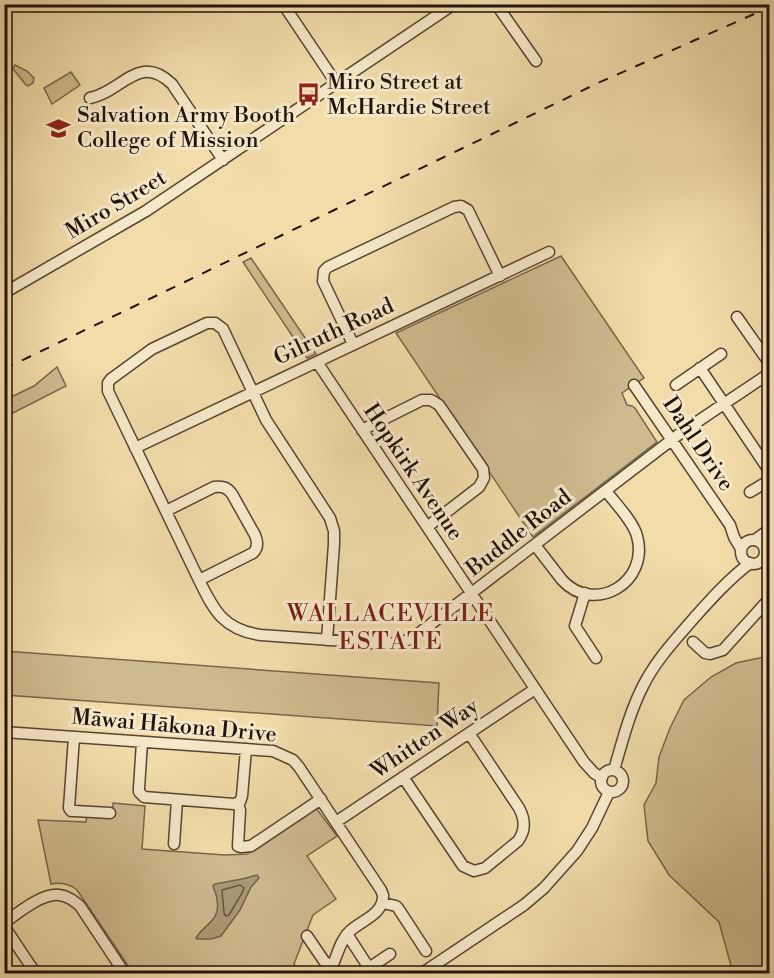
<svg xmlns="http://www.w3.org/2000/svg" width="774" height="978" font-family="'Libre Bodoni',serif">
<rect width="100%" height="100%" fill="#f1dcaa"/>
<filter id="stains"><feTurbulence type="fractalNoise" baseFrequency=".00333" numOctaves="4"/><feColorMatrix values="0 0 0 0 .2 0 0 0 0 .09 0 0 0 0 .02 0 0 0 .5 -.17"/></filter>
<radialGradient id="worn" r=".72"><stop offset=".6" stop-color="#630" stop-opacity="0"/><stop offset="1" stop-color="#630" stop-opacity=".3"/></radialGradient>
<path fill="#ceba8f" stroke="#78664e" stroke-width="1.5" d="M 15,65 L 27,71 L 34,78 L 33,83 L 28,86 L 26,85 L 13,69 Z
M 71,72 L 80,85 L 52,104 L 44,88 Z
M 561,256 L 644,378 L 622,393 L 627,405 L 632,406 L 635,408 L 657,442 L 533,537 L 396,333 Z
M 251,258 L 316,354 L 307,358 L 243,262 Z
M 57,367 L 66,386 L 5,417 L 5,400 L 34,386 Z
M 4,651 L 439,683 L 437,726 L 5,695 Z
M 769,656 L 769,973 L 733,973 L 719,922 L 669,875 L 648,841 L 644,805 L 656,783 L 659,757 L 670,728 L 684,700 L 711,677 L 736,663 Z
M 113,803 L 145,806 L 142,849 L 225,855 L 247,854 L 316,808 L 337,836 L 307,856 L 336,899 L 313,915 L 294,964 L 301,973 L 133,973 L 77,890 C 69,883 61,882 51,884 L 38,820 L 86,822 L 87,815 L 113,817 Z"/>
<path fill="#ab9875" stroke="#74634b" stroke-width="1.5" d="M 257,875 L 259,878 L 251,887 L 240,910 L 221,936 L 211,939 L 197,939 L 196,938 C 205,923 221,921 217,900 C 217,895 214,891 213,886 L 215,884 L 242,879 Z"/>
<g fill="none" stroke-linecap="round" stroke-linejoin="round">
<path stroke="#665641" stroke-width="1.5" d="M 240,885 L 244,888 L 242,893 L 229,915 L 226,916 L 224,913 L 222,890 Z"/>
<defs>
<path id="minor" d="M 283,4 L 336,83
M 496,4 L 536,61
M 90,98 C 122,92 139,52 172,84 L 223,160
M 4,293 L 146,211 L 454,4
M 737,317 L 770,364
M 353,344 L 323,281 L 324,271 L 328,267 L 454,207 L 461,206 L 468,210 L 500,276
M 317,362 L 584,762 L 594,773 L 602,778
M 700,368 L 770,472
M 634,385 L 730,525 L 734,537 L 741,549
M 676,385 L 721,354
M 362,430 L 422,400 L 431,400 L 439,405 L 483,469 L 484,478 L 479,487 L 427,527
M 135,448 L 549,252
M 750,492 L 770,480
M 166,511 L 214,487 C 222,486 227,487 232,494 L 255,535 C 258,542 258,548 253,553 L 199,580
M741 552a12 12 0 1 1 24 0a12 12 0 1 1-24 0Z
M 755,540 L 770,529
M 535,545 L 562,580 C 594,615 650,583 637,536 C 633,521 615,503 606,491
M 585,593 L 575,626 L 596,658
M 327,640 L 334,544 L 334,531 L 330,518 L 266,420 L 223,329 L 215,323 L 207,323 L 152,349 L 111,379 L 108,383 L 108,391 L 199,580 C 214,611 224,630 261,635 L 387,644 L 401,643 L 414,637 L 682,432 L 770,373
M 693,642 L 705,653 L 710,654 L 723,650 L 770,598
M 4,732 L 273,751 L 293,760 L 299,767 L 381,890 L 383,895 C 384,914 362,920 350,931 C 338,942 337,961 328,974
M 74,737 L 69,808 L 71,811 L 75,811 L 110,813
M 142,742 L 139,788 L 139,792 L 144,797 L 234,804 L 240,802 L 242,796 L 246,749
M 614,770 C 622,743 629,714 642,688 C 655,661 675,640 694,618 C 712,598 729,579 750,563
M601 781a11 11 0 1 1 22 0a11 11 0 1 1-22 0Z
M 403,777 L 463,866 L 474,871 L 485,868 L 518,841 C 526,830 525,819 519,808 L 469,733
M 238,804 L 240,810 L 238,846 L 241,847 L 251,846 L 321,799
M 336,822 L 535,689
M 174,844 L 177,800
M 383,903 L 396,906 L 398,908 L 426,951
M 4,923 C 18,913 42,893 59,895 C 68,896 74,901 80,906 L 125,974
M 4,926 L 36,974
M 347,934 L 369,968
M 307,936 L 324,961 L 332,967
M 360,974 L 390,954
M 421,974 L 524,905 L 544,888 L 577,851 L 592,828 L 609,792"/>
</defs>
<use href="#minor" stroke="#564534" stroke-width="13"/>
<use href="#minor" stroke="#f6e8c8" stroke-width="10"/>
<path stroke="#22130d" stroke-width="2" stroke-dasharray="10 10" stroke-linecap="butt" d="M 4,369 L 598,83 L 770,7"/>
</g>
<defs>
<symbol id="bus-bare" viewBox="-9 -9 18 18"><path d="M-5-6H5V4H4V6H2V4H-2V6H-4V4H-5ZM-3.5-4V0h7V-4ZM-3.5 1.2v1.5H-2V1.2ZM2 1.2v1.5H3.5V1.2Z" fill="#8f2418" stroke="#f6e8c8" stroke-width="2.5" paint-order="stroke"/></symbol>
<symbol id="university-bare" viewBox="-9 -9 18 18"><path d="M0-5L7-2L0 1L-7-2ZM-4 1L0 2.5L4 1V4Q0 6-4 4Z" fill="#8f2418" stroke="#f6e8c8" stroke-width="2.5" paint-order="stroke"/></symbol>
</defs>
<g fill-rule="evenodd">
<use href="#bus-bare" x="292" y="78" width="33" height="33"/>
<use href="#university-bare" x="42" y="112" width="33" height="33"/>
</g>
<g text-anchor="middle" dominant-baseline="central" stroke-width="6" stroke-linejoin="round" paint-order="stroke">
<g font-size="22" fill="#22130d" stroke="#f6e8c8" text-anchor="start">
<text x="327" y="82">Miro Street at<tspan x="327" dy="25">McHardie Street</tspan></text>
<text x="77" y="115">Salvation Army Booth<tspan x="77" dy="25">College of Mission</tspan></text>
</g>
<g font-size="22" fill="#22130d" stroke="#f6e8c8">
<text transform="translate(116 205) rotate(-31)">Miro Street</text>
<text transform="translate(334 332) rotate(-25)">Gilruth Road</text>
<text transform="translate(698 444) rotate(56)">Dahl Drive</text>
<text transform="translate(413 472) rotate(56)">Hopkirk Avenue</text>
<text transform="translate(519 533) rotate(-38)">Buddle Road</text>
<text transform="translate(174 726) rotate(5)">Māwai Hākona Drive</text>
<text transform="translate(425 739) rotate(-34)">Whitten Way</text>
</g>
<g font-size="24" letter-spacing="1.5" fill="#7a1f14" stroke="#f6e8c8">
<text x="391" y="614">WALLACEVILLE<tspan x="391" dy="28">ESTATE</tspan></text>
</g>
</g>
<rect width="774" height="978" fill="none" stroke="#f1dcaa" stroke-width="24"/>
<rect x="6" y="6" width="762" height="966" fill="none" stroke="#22130d" stroke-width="3"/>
<rect x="12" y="12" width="750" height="954" fill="none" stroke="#22130d" stroke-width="1.5"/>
<rect width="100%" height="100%" filter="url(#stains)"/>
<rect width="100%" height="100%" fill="url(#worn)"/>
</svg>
